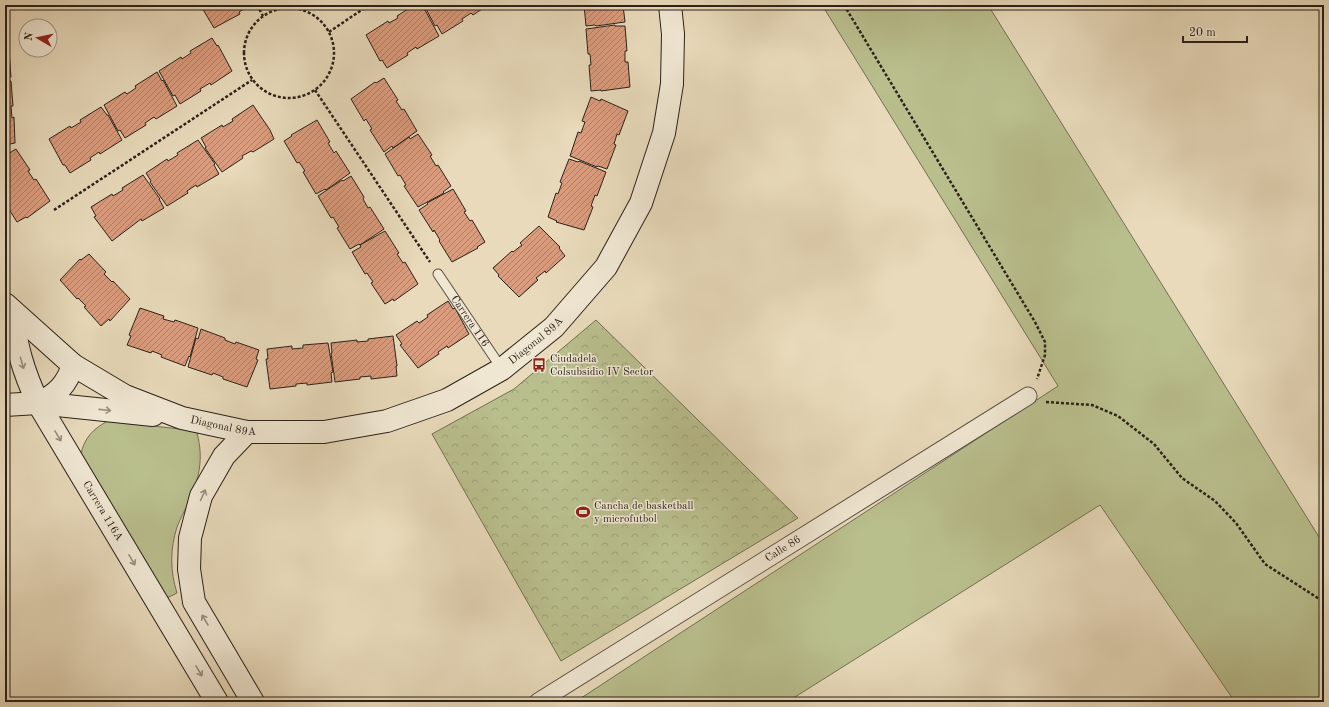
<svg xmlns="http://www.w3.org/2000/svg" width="1329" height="707" font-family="'Old Standard TT',serif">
<defs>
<pattern id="forest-crowns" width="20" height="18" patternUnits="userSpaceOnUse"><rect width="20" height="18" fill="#b9be8d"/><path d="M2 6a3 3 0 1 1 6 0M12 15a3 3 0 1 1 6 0" fill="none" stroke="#9fa379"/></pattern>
<pattern id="building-hatch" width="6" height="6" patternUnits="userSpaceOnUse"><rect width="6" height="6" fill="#da9c7e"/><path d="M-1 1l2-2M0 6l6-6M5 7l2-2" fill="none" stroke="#b17f66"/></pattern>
</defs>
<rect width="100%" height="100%" fill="#e8dabb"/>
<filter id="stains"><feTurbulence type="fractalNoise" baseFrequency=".005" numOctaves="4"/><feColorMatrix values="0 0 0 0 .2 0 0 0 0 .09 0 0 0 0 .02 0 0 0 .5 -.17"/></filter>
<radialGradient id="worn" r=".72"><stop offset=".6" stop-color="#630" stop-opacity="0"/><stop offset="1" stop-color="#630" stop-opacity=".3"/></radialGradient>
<path fill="#b9be8d" stroke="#727053" d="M 822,5 L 988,5 L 1324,545 L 1324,702 L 1235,702 L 1100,505 L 787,702 L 575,702 L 1058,386 Z
M 108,421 L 189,430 L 197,433 C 204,459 199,480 188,504 C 184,512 180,519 177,527 C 170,549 170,571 177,593 L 165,599 L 81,454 C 84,438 94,428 108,421 Z"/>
<path fill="url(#forest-crowns)" stroke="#727053" d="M 596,320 L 798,518 L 561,661 L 432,434 L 514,389 Z"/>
<path fill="url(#building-hatch)" stroke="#2a2119" d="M 202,5 L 246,5 L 247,7 L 239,12 L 240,14 L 214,28 L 201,6 Z
M 414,5 L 420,5 L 424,10 L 425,10 L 439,36 L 417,49 L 416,47 L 407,53 L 408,55 L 387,68 L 382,60 L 380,61 L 366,35 L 388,21 L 389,23 L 398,18 L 397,16 Z
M 424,5 L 488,5 L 473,15 L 471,13 L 462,19 L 463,21 L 442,34 L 437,25 L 435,26 Z
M 584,5 L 623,5 L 625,22 L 596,26 L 595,25 L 586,26 Z
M 5,16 L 6,16 L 8,41 L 6,41 L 7,52 L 9,52 L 11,77 L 5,78 Z
M 615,25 L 615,26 L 625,26 L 627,51 L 625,51 L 625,62 L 628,62 L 630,87 L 601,91 L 601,90 L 591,91 L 589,65 L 591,65 L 590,54 L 588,54 L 586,29 Z
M 212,38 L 217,46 L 218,45 L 232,71 L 211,85 L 210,83 L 200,89 L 201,91 L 180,104 L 175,95 L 173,96 L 159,71 L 181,57 L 182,59 L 191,53 L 190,51 Z
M 157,72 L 162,81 L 163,80 L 177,106 L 156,119 L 154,117 L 145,123 L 146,125 L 125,138 L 120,130 L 118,131 L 104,105 L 125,92 L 127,94 L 136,88 L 135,86 Z
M 384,78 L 398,100 L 396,101 L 402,110 L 404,109 L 417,131 L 393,148 L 392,146 L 384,152 L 370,130 L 372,129 L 366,119 L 364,121 L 351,99 L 375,82 L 376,83 Z
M 5,81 L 11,81 L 13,106 L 11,106 L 12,118 L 14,117 L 15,143 L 5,145 Z
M 591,97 L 600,101 L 601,99 L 628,111 L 619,135 L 617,134 L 614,144 L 616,145 L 607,169 L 598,166 L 597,167 L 570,156 L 578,132 L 581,133 L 585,122 L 582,121 Z
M 253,105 L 270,130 L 274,139 L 253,152 L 251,151 L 242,156 L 243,158 L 222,172 L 205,148 L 206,147 L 201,138 L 222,125 L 223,127 L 233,121 L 232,119 Z
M 101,107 L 107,115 L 108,115 L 122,140 L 100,154 L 99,152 L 90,158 L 91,160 L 70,173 L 65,165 L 63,165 L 49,139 L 70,126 L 71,128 L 81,122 L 80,120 Z
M 317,120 L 330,142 L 328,143 L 334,153 L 336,151 L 350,173 L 326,190 L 325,189 L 316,194 L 303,172 L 305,171 L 299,162 L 297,163 L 284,141 L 292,136 L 291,135 Z
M 418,134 L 432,155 L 430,156 L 436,166 L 438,165 L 451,186 L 443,192 L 444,193 L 418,207 L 404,186 L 406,185 L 400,175 L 398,176 L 385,154 L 409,137 L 410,139 Z
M 198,140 L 215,164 L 214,165 L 219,174 L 197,187 L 196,185 L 187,191 L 188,193 L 167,206 L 150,182 L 151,181 L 146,173 L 167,159 L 168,161 L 178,155 L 177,153 Z
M 16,149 L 30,170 L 28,171 L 34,180 L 36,179 L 50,201 L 27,218 L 26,217 L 17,222 L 5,203 L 5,154 L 7,153 L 8,154 Z
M 569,159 L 578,162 L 579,161 L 606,172 L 597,196 L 595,195 L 591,206 L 593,207 L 584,230 L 556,222 L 557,221 L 548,217 L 556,193 L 558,194 L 562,183 L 560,182 Z
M 143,175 L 160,199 L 159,199 L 164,208 L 142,221 L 141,219 L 112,241 L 94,217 L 96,216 L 91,207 L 112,194 L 113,196 L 123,190 L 122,188 Z
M 351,176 L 364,197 L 363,199 L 368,208 L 370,207 L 384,229 L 360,245 L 359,244 L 350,249 L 337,228 L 339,227 L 333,217 L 331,218 L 318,196 L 342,180 L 343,181 Z
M 453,189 L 466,211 L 464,212 L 470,221 L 472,220 L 485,242 L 477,247 L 478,248 L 452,262 L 439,241 L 440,240 L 434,230 L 433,232 L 419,210 L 428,204 L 427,203 Z
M 539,226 L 560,247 L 559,248 L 565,256 L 546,273 L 545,271 L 536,278 L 538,280 L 519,297 L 498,276 L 499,275 L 493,268 L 512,251 L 513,252 L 522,245 L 520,243 Z
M 385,231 L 399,253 L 397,254 L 403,263 L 405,262 L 418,284 L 394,301 L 393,299 L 385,304 L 371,283 L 373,282 L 367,273 L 365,274 L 352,252 L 361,247 L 360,245 Z
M 89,254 L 106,272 L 104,274 L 112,282 L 113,281 L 130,299 L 110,321 L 109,319 L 101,326 L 84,307 L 86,306 L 78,298 L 77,299 L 60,280 L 80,259 L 81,260 Z
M 448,301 L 453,309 L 455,308 L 469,334 L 448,348 L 447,346 L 438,352 L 439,354 L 418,368 L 400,345 L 402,344 L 396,335 L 417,321 L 419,323 L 428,317 L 427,315 Z
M 140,308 L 164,316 L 163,319 L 174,322 L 175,320 L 198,328 L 190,357 L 189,356 L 185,366 L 161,357 L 162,355 L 152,351 L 151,353 L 127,345 L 131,336 L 129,335 Z
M 201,329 L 225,338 L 225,340 L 235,344 L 236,342 L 259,350 L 256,359 L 258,360 L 247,387 L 223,379 L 223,377 L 213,373 L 212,375 L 188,367 L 196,338 L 198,339 Z
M 393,336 L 397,366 L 396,366 L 397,376 L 371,379 L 371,376 L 360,377 L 360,379 L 335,382 L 331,353 L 332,353 L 331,343 L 357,340 L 357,342 L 368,341 L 368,339 Z
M 328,343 L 333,372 L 331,373 L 332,382 L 307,385 L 307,383 L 296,384 L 296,386 L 270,389 L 266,359 L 268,359 L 267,349 L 292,346 L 292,349 L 303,348 L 303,345 Z"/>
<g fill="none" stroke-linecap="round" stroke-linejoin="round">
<defs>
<g id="lane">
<path id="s1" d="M 438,274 L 502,369"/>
</g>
<g id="street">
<path id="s2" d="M 538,702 L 1028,396"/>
</g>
<g id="secondary">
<path id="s3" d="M 5,304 L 73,365 L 125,396 L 182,418 L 247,432 L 324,432 L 387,421 L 447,400 L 502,369 L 554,327 L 606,267 L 641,203 L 664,133 L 672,84 L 673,34 L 670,5"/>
<path id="s4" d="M 12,311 C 16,346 23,371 38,403 L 217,702"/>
<path d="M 38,403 C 57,395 67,384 73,365"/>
<path d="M 5,405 L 38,403 L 153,415"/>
<path d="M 247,432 L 224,456 L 201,496 L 190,538 L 189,569 L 194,602 L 253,702"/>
</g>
</defs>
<use href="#lane" stroke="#5a4f42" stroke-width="11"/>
<use href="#street" stroke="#5a4f42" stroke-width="19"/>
<use href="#secondary" stroke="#2a2119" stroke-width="24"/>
<path stroke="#2a2119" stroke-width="2.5" stroke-dasharray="3 2" stroke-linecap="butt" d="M 257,5 L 263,16
M 844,5 L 1035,322 L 1045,342 L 1045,355 L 1037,379
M244 53a45 45 0 1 1 90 0a45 45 0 1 1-90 0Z
M 329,32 L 369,5
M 315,90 L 430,262
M 54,210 L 252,80
M 1046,402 L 1092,405 L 1118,416 L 1154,444 L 1182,478 L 1215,501 L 1236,523 L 1265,564 L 1324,602"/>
<use href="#lane" stroke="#f0e7d3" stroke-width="9"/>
<use href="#street" stroke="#f0e7d3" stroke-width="17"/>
<use href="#secondary" stroke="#f0e7d3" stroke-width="22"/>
</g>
<defs><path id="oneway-shaft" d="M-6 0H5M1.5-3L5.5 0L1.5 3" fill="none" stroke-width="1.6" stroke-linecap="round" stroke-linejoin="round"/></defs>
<g stroke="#978e7f">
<use href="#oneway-shaft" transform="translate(22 363) rotate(74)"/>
<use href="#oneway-shaft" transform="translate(105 410) rotate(6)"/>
<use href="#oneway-shaft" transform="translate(58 436) rotate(59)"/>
<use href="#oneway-shaft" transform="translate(203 495) rotate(-66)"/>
<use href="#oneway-shaft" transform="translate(132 560) rotate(59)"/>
<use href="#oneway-shaft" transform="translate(205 620) rotate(-121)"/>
<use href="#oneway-shaft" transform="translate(199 671) rotate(59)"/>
</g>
<defs>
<symbol id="bus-bare" viewBox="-9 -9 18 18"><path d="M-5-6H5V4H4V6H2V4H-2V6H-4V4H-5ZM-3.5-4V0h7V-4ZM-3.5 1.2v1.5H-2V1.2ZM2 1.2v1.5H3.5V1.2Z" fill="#8f2418" stroke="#f0e7d3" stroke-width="2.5" paint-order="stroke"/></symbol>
<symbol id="stadium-bare" viewBox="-9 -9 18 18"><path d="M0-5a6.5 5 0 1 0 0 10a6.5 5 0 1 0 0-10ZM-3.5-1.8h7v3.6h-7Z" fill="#8f2418" stroke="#f0e7d3" stroke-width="2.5" paint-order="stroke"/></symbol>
</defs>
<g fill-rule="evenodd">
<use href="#bus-bare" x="529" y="355" width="20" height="20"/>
<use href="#stadium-bare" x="573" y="502" width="20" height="20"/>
</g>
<g text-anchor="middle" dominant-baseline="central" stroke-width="3" stroke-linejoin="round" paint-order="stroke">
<g font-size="11" fill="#2a2119" stroke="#f0e7d3">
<text stroke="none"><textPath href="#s1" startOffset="57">Carrera 116</textPath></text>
<text stroke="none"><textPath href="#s3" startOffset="591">Diagonal 89A</textPath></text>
<text stroke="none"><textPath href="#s3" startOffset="255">Diagonal 89A</textPath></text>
<text stroke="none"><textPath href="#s4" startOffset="222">Carrera 116A</textPath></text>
<text stroke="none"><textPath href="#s2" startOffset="289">Calle 86</textPath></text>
</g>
<g font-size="11" fill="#2a2119" stroke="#f0e7d3" text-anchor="start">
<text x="550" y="359">Ciudadela<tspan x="550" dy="13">Colsubsidio IV Sector</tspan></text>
<text x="594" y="506">Cancha de basketball<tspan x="594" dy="13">y microfutbol</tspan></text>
</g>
</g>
<rect width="1329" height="707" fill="none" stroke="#e8dabb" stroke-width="20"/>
<rect x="6" y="6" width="1317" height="695" fill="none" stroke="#2a2119" stroke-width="2"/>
<rect x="10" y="10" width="1309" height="687" fill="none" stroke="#2a2119"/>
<g transform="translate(38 38) rotate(279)"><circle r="19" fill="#f0e7d3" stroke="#a19889"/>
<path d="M0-3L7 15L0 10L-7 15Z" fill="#8f2418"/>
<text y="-6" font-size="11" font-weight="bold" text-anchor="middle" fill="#2a2119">N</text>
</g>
<path d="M1183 36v6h64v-6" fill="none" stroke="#2a2119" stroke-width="2"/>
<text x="1189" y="36" font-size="12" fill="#2a2119" stroke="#f0e7d3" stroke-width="3" paint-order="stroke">20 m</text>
<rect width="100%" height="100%" filter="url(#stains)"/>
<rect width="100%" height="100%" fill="url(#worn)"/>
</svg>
